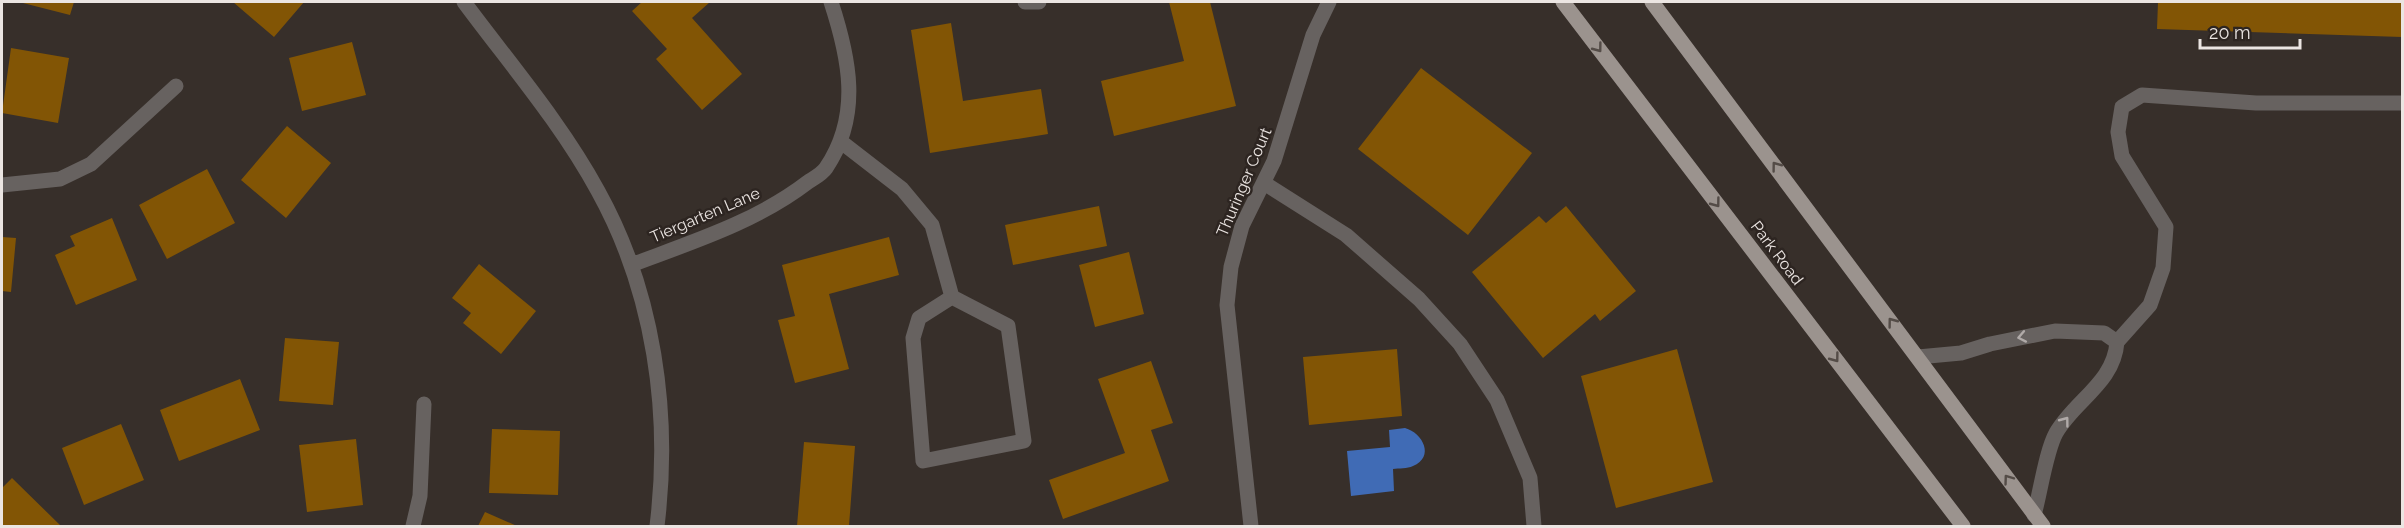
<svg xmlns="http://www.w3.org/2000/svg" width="2404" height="528" font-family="Raleway,sans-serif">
<rect width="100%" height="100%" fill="#372f2a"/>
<path fill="#406bb5" d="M 1405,428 C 1423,433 1435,457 1413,466 C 1407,469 1399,468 1393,469 L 1394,491 L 1351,496 L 1347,451 L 1390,447 L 1389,430 Z"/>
<path fill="#825505" d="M 19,2 L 74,2 L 70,15 Z
M 233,2 L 304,2 L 274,37 Z
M 642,2 L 710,2 L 692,18 L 742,74 L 702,110 L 656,59 L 667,49 L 632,11 Z
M 1169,2 L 1210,2 L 1236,106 L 1114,136 L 1101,81 L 1184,61 Z
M 2158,2 L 2402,2 L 2402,37 L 2157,29 Z
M 951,23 L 963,101 L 1041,89 L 1048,134 L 930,153 L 911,30 Z
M 352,42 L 366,95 L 302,111 L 289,58 Z
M 11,48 L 69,58 L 58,123 L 2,113 Z
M 1421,68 L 1532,153 L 1468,235 L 1358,149 Z
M 287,126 L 331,163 L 286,218 L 241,180 Z
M 207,169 L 235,223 L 167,259 L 139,205 Z
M 1099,206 L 1107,246 L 1013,265 L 1005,225 Z
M 1566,206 L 1636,291 L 1600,321 L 1595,314 L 1543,358 L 1472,272 L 1539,216 L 1546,223 Z
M 112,218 L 137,280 L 76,305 L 55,255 L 75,246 L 70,236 Z
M 2,237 L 16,238 L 11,292 L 2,291 Z
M 889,237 L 899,275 L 829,294 L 849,369 L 795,383 L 778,320 L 795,316 L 782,265 Z
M 1129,252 L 1144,314 L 1095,327 L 1079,265 Z
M 479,264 L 536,311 L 501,354 L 463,323 L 471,313 L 452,298 Z
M 285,338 L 339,342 L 333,405 L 279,401 Z
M 1397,349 L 1402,416 L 1309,425 L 1303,357 Z
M 1677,349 L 1713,482 L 1616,508 L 1581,376 Z
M 1151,361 L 1173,423 L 1151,430 L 1169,481 L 1063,519 L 1049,480 L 1125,453 L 1098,379 Z
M 240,379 L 260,430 L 179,461 L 160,410 Z
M 121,424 L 144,480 L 84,505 L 62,448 Z
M 492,429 L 560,431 L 558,495 L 489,493 Z
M 356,439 L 363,505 L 307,512 L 299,445 Z
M 804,442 L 855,446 L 849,526 L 797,526 Z
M 12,478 L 61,526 L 2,526 L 2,488 Z
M 485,512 L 517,526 L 478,526 Z"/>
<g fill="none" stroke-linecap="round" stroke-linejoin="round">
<path stroke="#676260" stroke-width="15" d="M 464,2 C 510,64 561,123 598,191 C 654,292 671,413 657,526
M 1025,2 L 1039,2
M 840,141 L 902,189 L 932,225 L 952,297 L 1008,326 L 1024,441 L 923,461 L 913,338 L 919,318 L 952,297
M 1264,183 L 1346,235 L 1419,299 L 1460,344 L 1497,400 L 1530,478 L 1534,526
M 2,185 L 60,179 L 91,164 L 176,86
M 631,265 C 692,242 756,222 808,182 C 814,178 822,174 826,168 C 862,115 849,57 831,2
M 2117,342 L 2150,305 L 2163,268 L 2166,227 L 2122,156 L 2118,132 L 2122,107 L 2142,95 L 2256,103 L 2402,103
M 1918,357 L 1961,353 L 1990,344 L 2055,331 L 2104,333 L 2117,342 C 2114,383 2075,400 2056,433 C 2046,451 2040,494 2034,515
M 413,526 L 420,496 L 424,404
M 1251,526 L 1227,305 L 1231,267 L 1242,226 L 1274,161 L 1313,35 L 1329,2"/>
<path stroke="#9b938e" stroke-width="15" d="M 1563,2 L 1963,526
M 1652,2 L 2043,526"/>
</g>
<defs><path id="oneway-chevron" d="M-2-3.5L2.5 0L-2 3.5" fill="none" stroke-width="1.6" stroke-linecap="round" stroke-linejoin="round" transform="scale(1.5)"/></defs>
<g stroke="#544c47">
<use href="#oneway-chevron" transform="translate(1598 48) rotate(53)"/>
<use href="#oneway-chevron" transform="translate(1776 166) rotate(-127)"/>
<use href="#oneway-chevron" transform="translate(1716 203) rotate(53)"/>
<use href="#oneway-chevron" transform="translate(1892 322) rotate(-127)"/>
<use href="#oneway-chevron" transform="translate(1835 358) rotate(53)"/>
<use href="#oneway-chevron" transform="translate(2008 479) rotate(-126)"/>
</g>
<g stroke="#b0aaa8">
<use href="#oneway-chevron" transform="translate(2022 337) rotate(169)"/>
<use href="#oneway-chevron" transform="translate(2065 421) rotate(-53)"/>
</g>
<g text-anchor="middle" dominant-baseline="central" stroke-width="5" stroke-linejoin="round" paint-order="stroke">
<g font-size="16" fill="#ebe5e2" stroke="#2d2521">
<text transform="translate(1244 182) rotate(-67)">Thuringer Court</text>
<text transform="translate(705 215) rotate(-23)">Tiergarten Lane</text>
<text transform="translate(1777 253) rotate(53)">Park Road</text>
</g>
</g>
<rect width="2404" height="528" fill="none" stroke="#ebe5e2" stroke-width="6"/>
<path d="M2200 39v9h100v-9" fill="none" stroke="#ebe5e2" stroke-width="3"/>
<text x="2209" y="39" font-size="18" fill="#ebe5e2" stroke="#2d2521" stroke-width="4.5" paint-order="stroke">20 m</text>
</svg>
